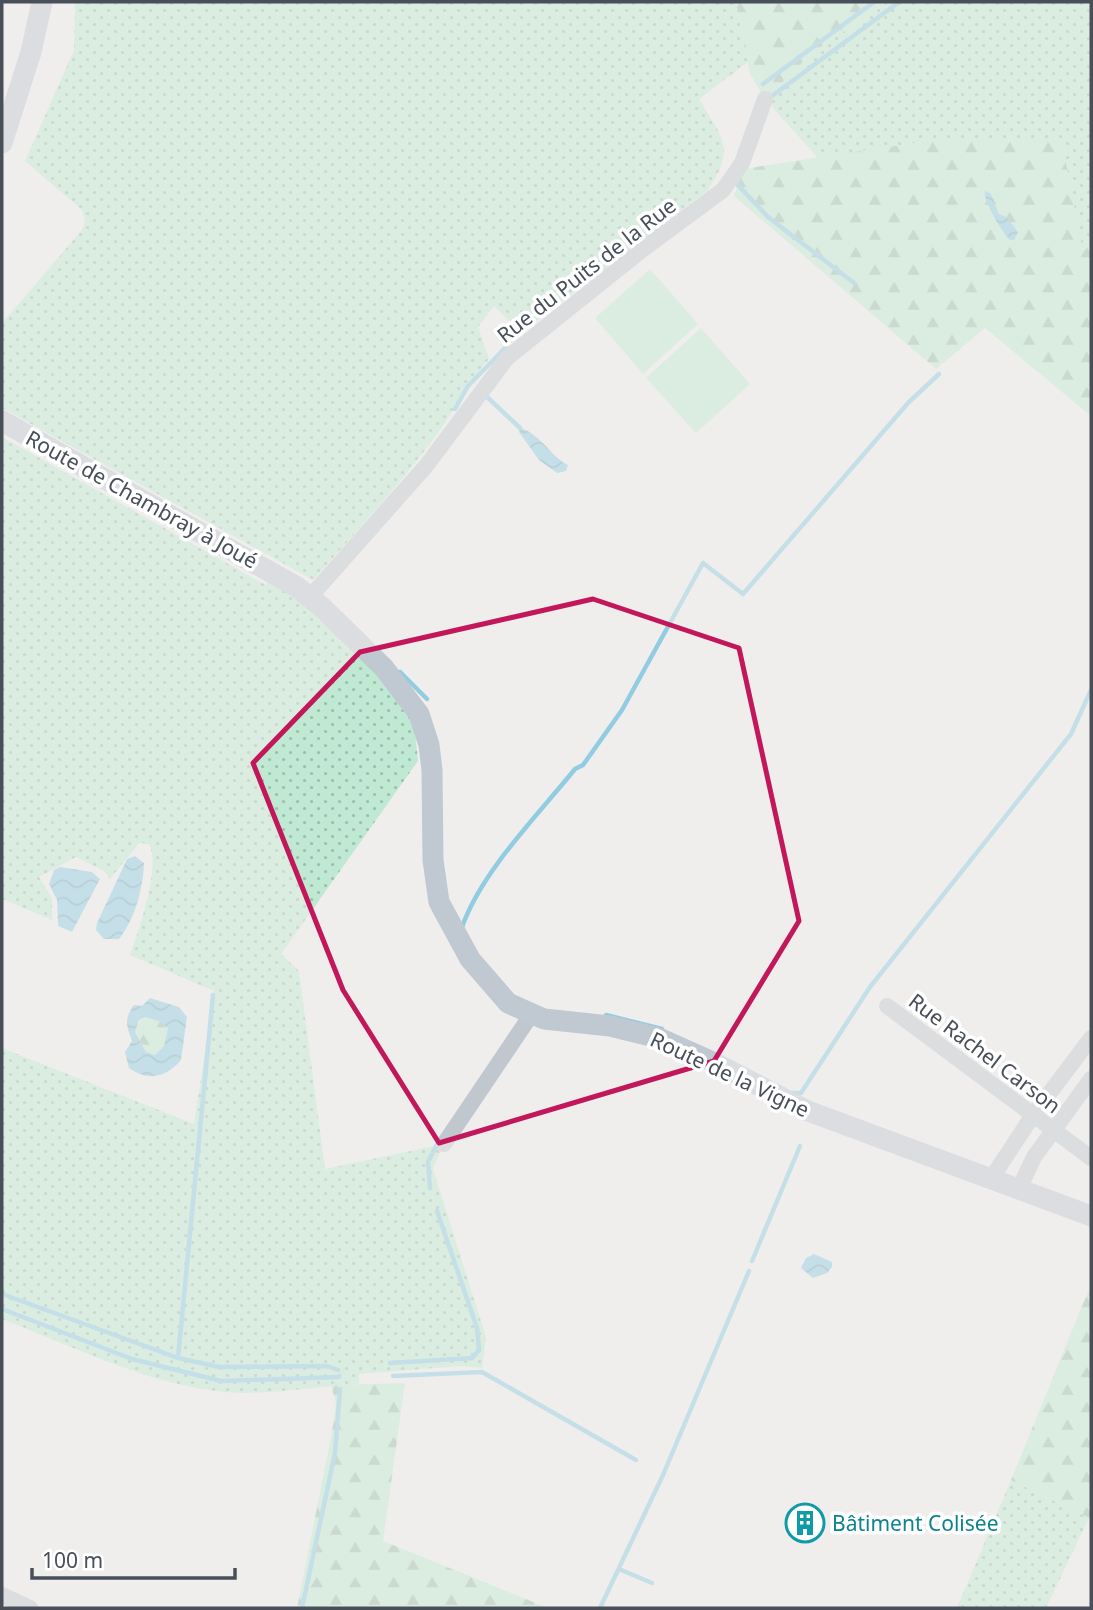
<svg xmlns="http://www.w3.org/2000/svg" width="1093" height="1610" font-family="'Noto Sans',sans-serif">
<defs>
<pattern id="grass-dots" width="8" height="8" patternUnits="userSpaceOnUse" patternTransform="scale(1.75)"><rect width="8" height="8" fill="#c0e9d3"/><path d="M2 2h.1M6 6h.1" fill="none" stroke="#9ebfae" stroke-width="1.8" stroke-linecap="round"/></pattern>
<pattern id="forest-firs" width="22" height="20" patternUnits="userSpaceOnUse" patternTransform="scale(1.75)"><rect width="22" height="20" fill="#c0e9d3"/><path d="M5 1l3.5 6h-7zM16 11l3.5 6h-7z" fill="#9ebfae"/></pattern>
<pattern id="water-waves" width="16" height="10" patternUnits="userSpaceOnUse" patternTransform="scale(1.75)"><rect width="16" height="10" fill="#91cce2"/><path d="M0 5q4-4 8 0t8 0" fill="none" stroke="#78a8ba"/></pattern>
</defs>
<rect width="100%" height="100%" fill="#f0eeed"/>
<path fill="url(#grass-dots)" d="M 75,2 L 736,2 L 748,62 L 699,99 C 723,139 736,148 708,190 L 521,333 L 494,306 L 478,327 L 489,359 C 466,384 457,407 438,433 C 400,485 356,532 313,580 L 2,408 L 2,323 L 82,230 L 85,221 L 82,210 L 25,161 L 74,50 Z
M 888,2 L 1091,2 L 1091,245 L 1083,252 L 947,138 L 818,158 L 765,99 L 812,53 Z
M 2,437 L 266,585 L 269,579 C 312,606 388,672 410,719 C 415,731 417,747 418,761 L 281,954 L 299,971 L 325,1169 L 444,1144 L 433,1169 L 486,1337 L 482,1368 L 461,1366 L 359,1374 L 359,1384 C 315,1386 269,1396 225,1392 C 149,1385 72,1346 2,1319 L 2,1048 L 194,1124 L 214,991 L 130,955 C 139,930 161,867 149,844 L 139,843 L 110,879 L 104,871 L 76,857 L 39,877 L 52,898 L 52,920 L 2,899 Z
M 1011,1480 L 1089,1518 L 1046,1608 L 957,1608 Z"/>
<path fill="url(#forest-firs)" d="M 736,2 L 888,2 L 812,53 L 765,99 L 750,74 Z
M 947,138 L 1062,142 L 1083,251 L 1091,245 L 1091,416 L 985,328 L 936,369 L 734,196 L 743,169 Z
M 145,1017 L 161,1022 L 168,1028 L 164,1046 L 155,1055 L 146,1052 L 135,1032 L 140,1020 Z
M 1091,1284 L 1091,1514 L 1089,1518 L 1011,1480 Z
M 405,1383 L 383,1541 L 548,1608 L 297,1608 L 332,1432 L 336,1403 L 331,1385 Z"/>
<path fill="#c0e9d3" d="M 650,269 L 698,324 L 643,374 L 595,318 Z
M 701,328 L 750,384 L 696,433 L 646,378 Z"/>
<path fill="url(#water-waves)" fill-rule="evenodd" d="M 985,191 L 990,193 L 999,214 L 1006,217 L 1018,232 L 1014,240 L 1010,240 C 1002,232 982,199 985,191 Z
M 520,428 C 540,433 550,456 568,465 L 566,471 L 557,473 L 539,460 L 519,432 Z
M 135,856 L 144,863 C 143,889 135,919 119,939 L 104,939 L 96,930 L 97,923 L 127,859 Z
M 60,867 L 92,872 L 100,879 L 72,932 L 58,926 L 57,900 L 49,884 L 54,870 Z
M 150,998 L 179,1007 L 187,1017 L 181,1060 C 167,1077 148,1082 129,1068 L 125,1052 L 132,1041 C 126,1026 124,1018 134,1005 L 142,1006 ZM 145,1017 L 161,1022 L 168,1028 L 164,1046 L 155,1055 L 146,1052 L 135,1032 L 139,1020 Z
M 814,1254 L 832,1262 L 832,1267 L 827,1273 L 813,1278 L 801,1268 L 806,1258 Z"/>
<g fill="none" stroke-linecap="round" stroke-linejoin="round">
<path stroke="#91cce2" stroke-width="4.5" d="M 763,84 L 874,2
M 772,96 L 899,2
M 735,182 L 768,217 L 854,283
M 485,395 L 520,428
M 455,409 L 468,386 L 506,347
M 400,672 L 427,699
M 462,927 C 482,871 537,816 575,769 L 583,765 L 622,710 L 703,563 L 743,594 L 908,403 L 939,374
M 606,1015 L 662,1029
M 792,1093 L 801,1093 L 870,987 L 1071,734 L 1091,690
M 430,1188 L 428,1162 L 438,1142
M 752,1261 L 800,1146
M 2,1294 L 178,1358 L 219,1367 L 327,1366 L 338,1370
M 2,1309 L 132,1359 L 221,1381 L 339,1377
M 178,1358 L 213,995
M 390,1363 L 472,1358 L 479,1350 L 477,1328 L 437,1211
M 393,1376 L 482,1372 L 636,1460
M 619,1569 L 652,1583
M 302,1608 L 335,1453 L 340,1389
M 600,1608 L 663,1475 L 749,1271"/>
<path stroke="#c0c7ce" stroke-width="16" d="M 310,597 L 426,466 L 507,358 L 642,250 L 723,190 L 742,163 L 765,99
M 887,1006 L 1091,1158
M 444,1144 L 531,1015
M 991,1179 L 1033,1115 L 1091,1038
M 1019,1189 L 1034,1157 L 1091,1079
M 2,1595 L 30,1608"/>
<path stroke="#c0c8d2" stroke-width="21" d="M 2,143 L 31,52 L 42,2
M 2,421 L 297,587 L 323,608 L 384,668 L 419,714 L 429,745 L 432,770 L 433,860 L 439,902 L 470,959 L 508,1003 L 544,1019 L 610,1026 L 659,1038 L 715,1063 L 808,1111 L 1091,1216"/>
</g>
<path d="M0 0H1093V1610H0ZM 593,599 L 739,648 L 799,921 L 714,1061 L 439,1143 L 343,990 L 253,763 L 360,652 Z" fill="#f0eeed" fill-opacity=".55" fill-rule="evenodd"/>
<path fill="none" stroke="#c2185b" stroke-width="5" stroke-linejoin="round" d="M 593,599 L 739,648 L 799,921 L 714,1061 L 439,1143 L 343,990 L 253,763 L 360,652 Z"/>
<defs>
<symbol id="building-ring" viewBox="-11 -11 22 22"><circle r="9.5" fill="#fff" stroke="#0f9aa8" stroke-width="1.5"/><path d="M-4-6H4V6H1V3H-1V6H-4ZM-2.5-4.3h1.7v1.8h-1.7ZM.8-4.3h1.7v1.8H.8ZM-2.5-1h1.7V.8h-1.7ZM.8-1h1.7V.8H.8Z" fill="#0f9aa8"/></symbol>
</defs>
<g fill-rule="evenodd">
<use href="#building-ring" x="783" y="1501" width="44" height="44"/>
</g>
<g text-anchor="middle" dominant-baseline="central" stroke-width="7" stroke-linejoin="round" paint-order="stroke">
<g font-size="21" fill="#484f59" stroke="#fff">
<text transform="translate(586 270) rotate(-38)">Rue du Puits de la Rue</text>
<text transform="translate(142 499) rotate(29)">Route de Chambray à Joué</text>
<text transform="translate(985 1053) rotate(37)">Rue Rachel Carson</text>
<text transform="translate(730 1074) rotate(25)">Route de la Vigne</text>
</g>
<g font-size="21" fill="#0d838f" stroke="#fff" text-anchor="start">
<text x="832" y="1523">Bâtiment Colisée</text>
</g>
</g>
<rect width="1093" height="1610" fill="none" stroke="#484f59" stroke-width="7"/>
<path d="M32 1568v10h203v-10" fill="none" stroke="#484f59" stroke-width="3.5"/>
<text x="42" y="1568" font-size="21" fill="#484f59" stroke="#ffffff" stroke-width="5" paint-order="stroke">100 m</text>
</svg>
